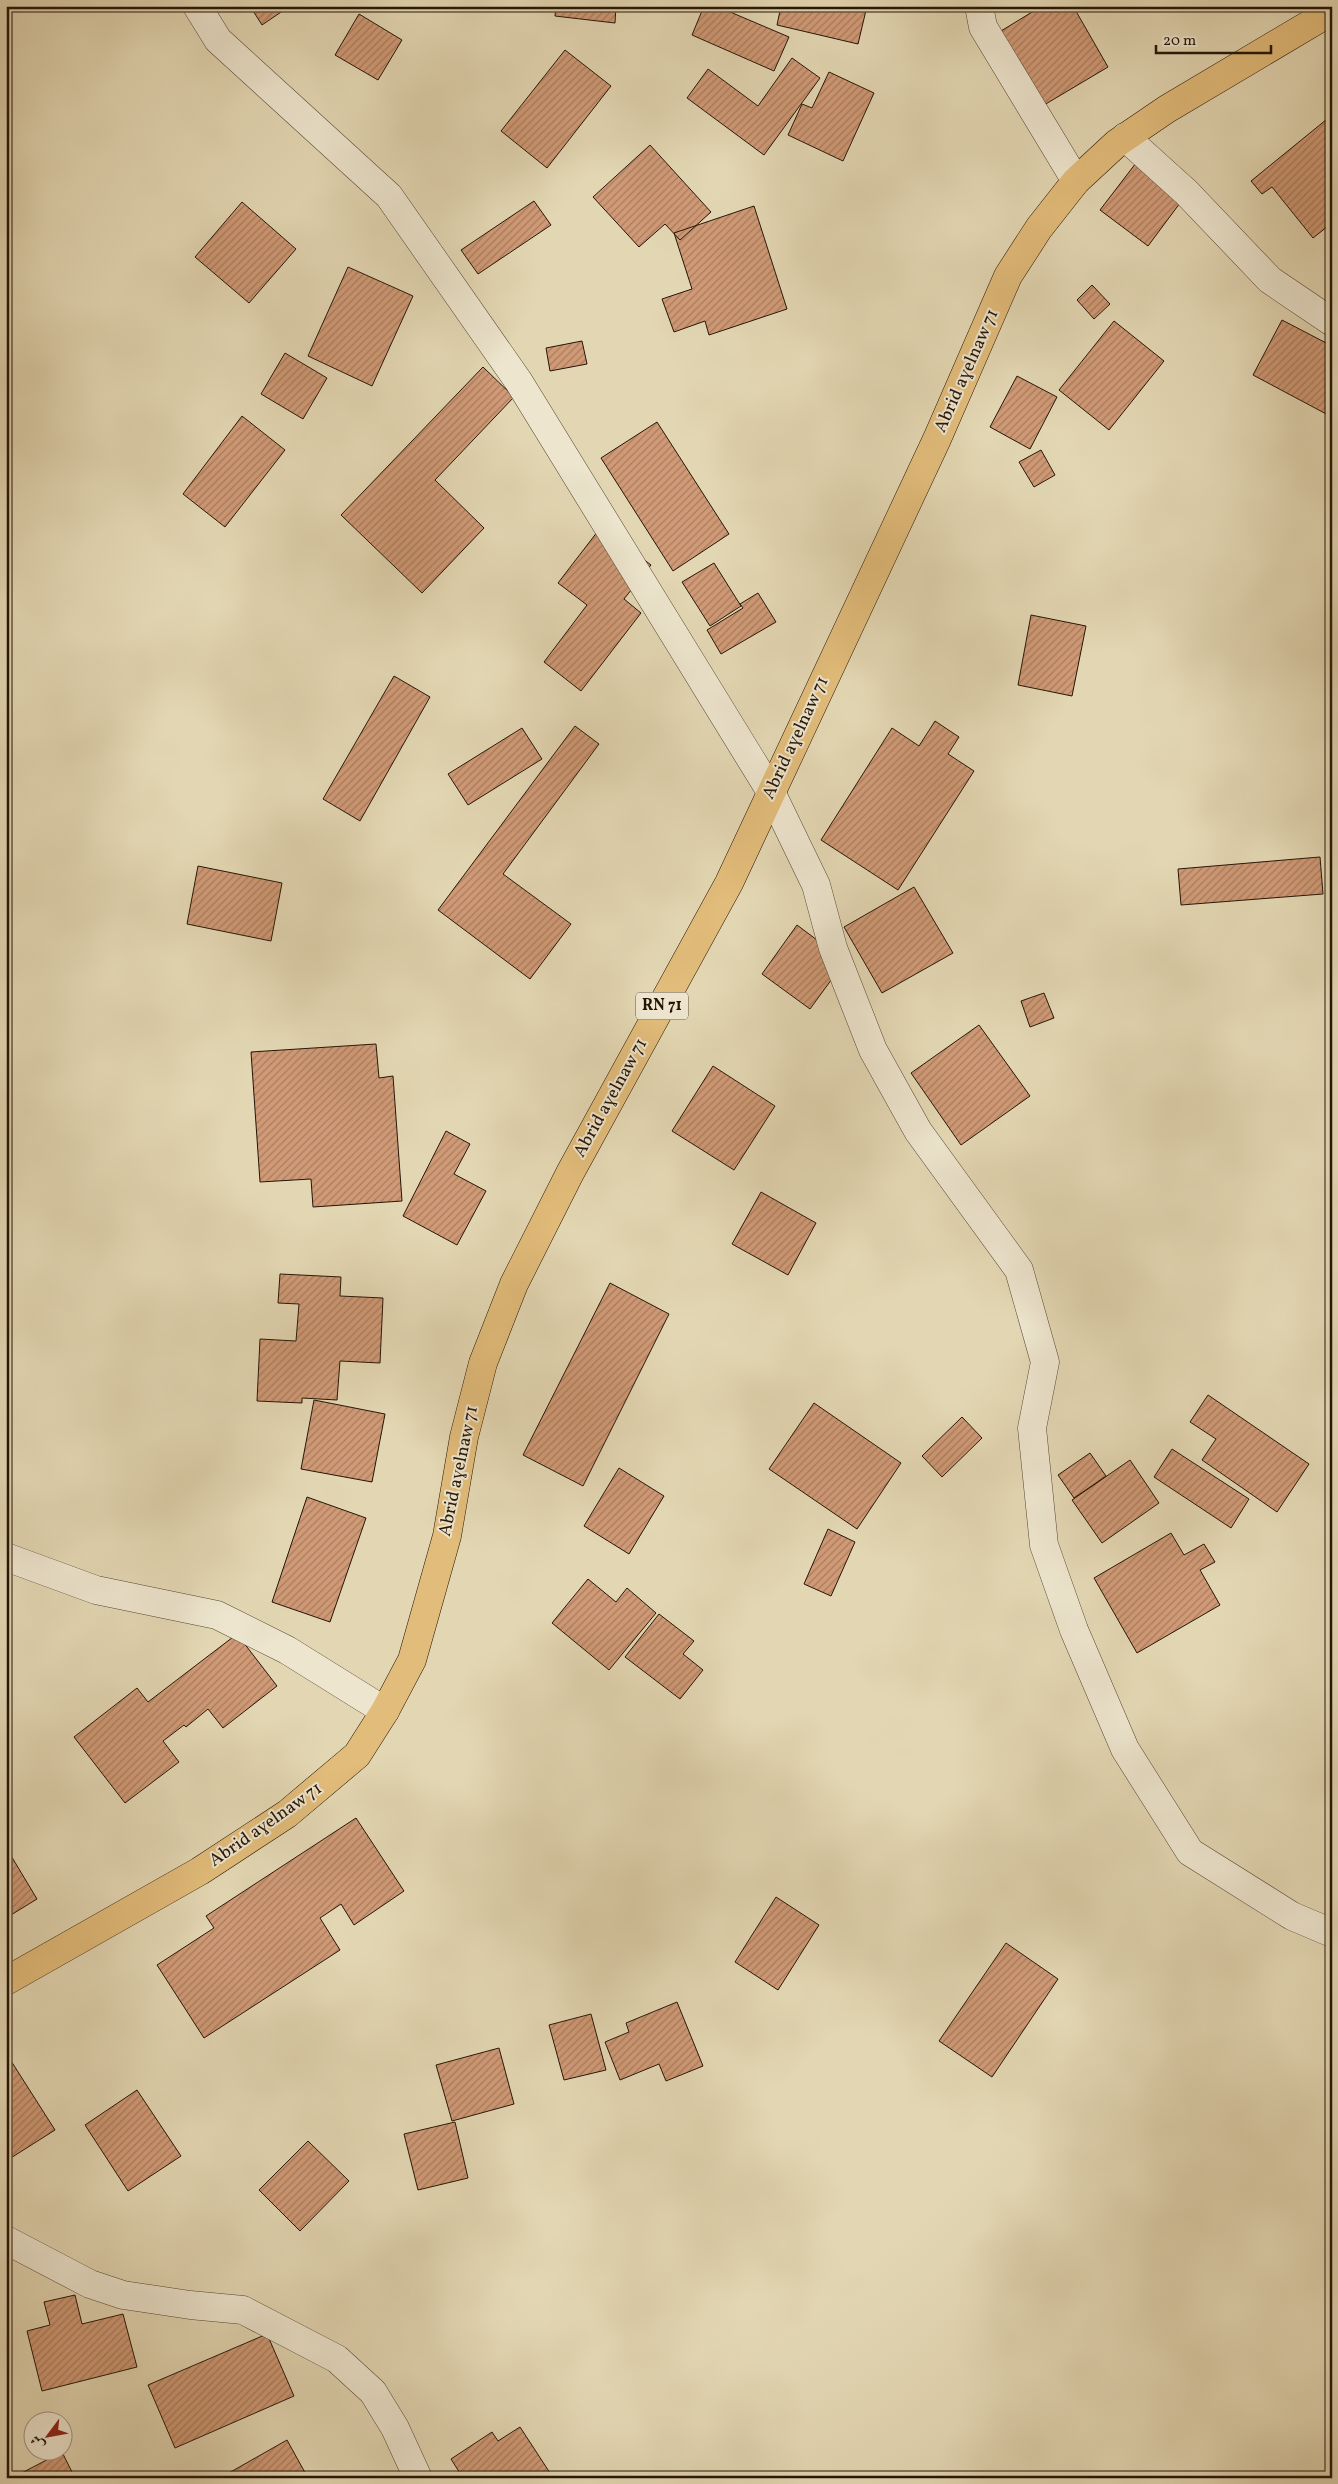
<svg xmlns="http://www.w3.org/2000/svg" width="1338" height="2484" font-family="Vollkorn,Amiri,serif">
<defs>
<pattern id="building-hatch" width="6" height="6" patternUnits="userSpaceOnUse" patternTransform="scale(1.25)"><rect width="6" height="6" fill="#d09a76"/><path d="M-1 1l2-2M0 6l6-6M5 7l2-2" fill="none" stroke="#a97c5f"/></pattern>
</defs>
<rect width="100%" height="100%" fill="#e3d7b3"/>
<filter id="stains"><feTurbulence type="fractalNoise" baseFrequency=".004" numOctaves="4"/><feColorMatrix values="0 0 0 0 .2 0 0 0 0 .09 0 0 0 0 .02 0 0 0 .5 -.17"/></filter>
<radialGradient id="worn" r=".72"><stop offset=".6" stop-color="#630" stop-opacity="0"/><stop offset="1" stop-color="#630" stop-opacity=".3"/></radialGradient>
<path fill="url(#building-hatch)" stroke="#261507" d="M 250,6 L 290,6 L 262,25 Z
M 556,6 L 616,6 L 615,23 L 555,16 Z
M 704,6 L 716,6 L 789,37 L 774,71 L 692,35 Z
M 781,6 L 867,6 L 858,44 L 777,25 Z
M 1042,6 L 1073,6 L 1108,67 L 1044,105 L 1001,31 Z
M 359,14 L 402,40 L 378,80 L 335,55 Z
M 565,50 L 611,86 L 547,168 L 501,131 Z
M 792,58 L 820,78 L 764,155 L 687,98 L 708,69 L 758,106 Z
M 829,72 L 874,93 L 843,161 L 788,135 L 802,104 L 812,108 Z
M 1332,115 L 1332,223 L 1313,238 L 1272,187 L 1262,194 L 1251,181 Z
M 650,145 L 711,212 L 680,240 L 665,224 L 639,247 L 593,197 Z
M 1136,163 L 1183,199 L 1148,246 L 1100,210 Z
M 534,201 L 551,225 L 478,274 L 461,250 Z
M 242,202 L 296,249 L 249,303 L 195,257 Z
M 754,206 L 787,309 L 709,335 L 705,321 L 674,332 L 662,299 L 692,289 L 674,233 Z
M 348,267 L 413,296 L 372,386 L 308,356 Z
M 1092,285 L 1110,304 L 1094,319 L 1077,300 Z
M 1282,320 L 1332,346 L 1332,412 L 1330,416 L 1253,375 Z
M 1114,321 L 1164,361 L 1109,430 L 1059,390 Z
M 582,341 L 587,364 L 550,371 L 546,348 Z
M 285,353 L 327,378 L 303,419 L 261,394 Z
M 483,367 L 514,397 L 435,480 L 484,528 L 422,593 L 341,515 Z
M 1017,376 L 1057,397 L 1030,449 L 990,427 Z
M 242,416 L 285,450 L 225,527 L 183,494 Z
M 657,422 L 729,534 L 673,571 L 601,458 Z
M 1041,450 L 1055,475 L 1034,487 L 1019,462 Z
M 601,527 L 651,565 L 624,599 L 641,613 L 581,691 L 544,662 L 587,605 L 558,583 Z
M 714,563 L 741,606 L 710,626 L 682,582 Z
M 758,593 L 776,622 L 721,654 L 707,630 L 743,608 L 740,604 Z
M 1031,615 L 1086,626 L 1072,696 L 1018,685 Z
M 394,676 L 430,697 L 360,821 L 323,799 Z
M 935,721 L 959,737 L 948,754 L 974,771 L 898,890 L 821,840 L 892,728 L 919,746 Z
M 575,726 L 599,744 L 503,874 L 571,924 L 530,979 L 438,910 Z
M 522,728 L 542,759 L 468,805 L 448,774 Z
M 1320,857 L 1323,894 L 1181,905 L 1178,869 Z
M 198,866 L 282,883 L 271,941 L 187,924 Z
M 914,887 L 953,953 L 882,993 L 844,927 Z
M 797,925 L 845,961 L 810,1009 L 762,974 Z
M 1044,993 L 1054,1018 L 1030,1027 L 1021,1001 Z
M 979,1025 L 1030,1096 L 961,1145 L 911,1073 Z
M 376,1044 L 379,1078 L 393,1076 L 402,1201 L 313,1207 L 311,1179 L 260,1182 L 251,1052 Z
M 713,1066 L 775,1106 L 734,1170 L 672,1131 Z
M 446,1131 L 470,1144 L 454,1174 L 486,1191 L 457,1245 L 403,1216 Z
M 761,1192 L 816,1223 L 788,1275 L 732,1244 Z
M 280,1274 L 341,1277 L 340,1296 L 383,1298 L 380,1363 L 340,1361 L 337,1400 L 302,1398 L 302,1403 L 257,1401 L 260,1339 L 296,1341 L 299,1304 L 278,1303 Z
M 610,1283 L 669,1314 L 583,1486 L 523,1455 Z
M 1208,1395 L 1309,1464 L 1277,1512 L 1202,1460 L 1216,1439 L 1190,1422 Z
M 314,1400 L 385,1414 L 372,1482 L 301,1469 Z
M 814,1403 L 901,1463 L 857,1529 L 769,1469 Z
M 962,1417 L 982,1438 L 942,1477 L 922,1456 Z
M 1172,1449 L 1249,1499 L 1231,1528 L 1154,1477 Z
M 1090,1453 L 1106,1476 L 1074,1498 L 1058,1475 Z
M 1130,1460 L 1159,1503 L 1102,1543 L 1072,1500 Z
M 619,1468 L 664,1496 L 629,1554 L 584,1526 Z
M 307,1497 L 366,1518 L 330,1622 L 272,1602 Z
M 828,1529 L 855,1542 L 831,1596 L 804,1584 Z
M 1171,1533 L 1184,1555 L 1204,1544 L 1215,1562 L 1200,1570 L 1220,1605 L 1137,1653 L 1094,1578 Z
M 588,1579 L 616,1602 L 627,1588 L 656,1613 L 609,1670 L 552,1623 Z
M 659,1614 L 694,1641 L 683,1654 L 703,1670 L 680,1699 L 625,1657 Z
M 237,1634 L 277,1686 L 223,1728 L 208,1709 L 186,1727 L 184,1725 L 163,1741 L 179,1762 L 125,1803 L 74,1737 L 137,1688 L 148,1702 Z
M 356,1818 L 404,1891 L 354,1925 L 341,1904 L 320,1918 L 340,1950 L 204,2038 L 157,1965 L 214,1928 L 206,1916 Z
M 7,1849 L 37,1899 L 6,1918 L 6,1850 Z
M 776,1897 L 819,1925 L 778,1990 L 735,1962 Z
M 1006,1943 L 1058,1979 L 992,2077 L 939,2041 Z
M 677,2002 L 703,2066 L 666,2081 L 659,2064 L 620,2080 L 605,2042 L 629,2032 L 626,2023 Z
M 591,2014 L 606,2070 L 564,2080 L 549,2025 Z
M 499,2048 L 514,2104 L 452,2121 L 436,2065 Z
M 6,2053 L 55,2130 L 6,2161 Z
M 137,2090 L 181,2156 L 128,2191 L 85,2125 Z
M 455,2122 L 468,2178 L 418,2190 L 404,2134 Z
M 308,2141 L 349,2181 L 300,2231 L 259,2190 Z
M 75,2295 L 82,2324 L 123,2314 L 137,2367 L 42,2391 L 27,2331 L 50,2325 L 44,2302 Z
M 267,2334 L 294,2396 L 175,2448 L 148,2385 Z
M 520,2427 L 552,2476 L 549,2478 L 463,2478 L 451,2459 L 492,2432 L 498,2441 Z
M 287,2440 L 308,2478 L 220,2478 Z
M 62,2452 L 75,2478 L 12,2478 Z"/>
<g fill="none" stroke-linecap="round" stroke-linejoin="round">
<defs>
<path id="minor" d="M 197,6 L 218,40 L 389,196 L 519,382 L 771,792 L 816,885 L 833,948 L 873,1050 L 918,1131 L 1019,1270 L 1045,1362 L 1032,1428 L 1044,1545 L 1074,1630 L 1125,1749 L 1190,1852 L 1292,1916 L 1332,1933
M 979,6 L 983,27 L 1076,181
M 1125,137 L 1186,192 L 1270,280 L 1332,322
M 6,1557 L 96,1590 L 217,1615 L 287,1650 L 385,1711
M 6,2240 L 90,2284 L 123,2295 L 190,2305 L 243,2310 L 337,2359 L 373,2392 L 395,2428 L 418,2478"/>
<path id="major" d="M 6,1981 L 200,1871 L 287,1814 L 357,1755 L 385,1711 L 412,1660 L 447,1536 L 464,1437 L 483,1363 L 514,1284 L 570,1173 L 729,883 L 937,439 L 1008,276 L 1039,228 L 1076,181 L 1117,143 L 1167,109 L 1332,11"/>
</defs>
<use href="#minor" stroke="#554632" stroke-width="29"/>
<use href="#major" stroke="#261507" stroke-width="29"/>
<use href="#minor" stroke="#ede5ce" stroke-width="28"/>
<use href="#major" stroke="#e2bc7a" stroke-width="28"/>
</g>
<g text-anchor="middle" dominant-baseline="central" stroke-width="4" stroke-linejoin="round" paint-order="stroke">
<rect fill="#ede5ce" stroke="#625343" stroke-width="1" x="636" y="992.5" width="52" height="27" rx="4"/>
<g font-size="16" font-weight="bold" fill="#261507">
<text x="662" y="1006">RN 71</text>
</g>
<g font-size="18" fill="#261507" stroke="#ede5ce">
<text transform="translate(967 371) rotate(-66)">Abrid aɣelnaw 71</text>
<text transform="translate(796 738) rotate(-65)">Abrid aɣelnaw 71</text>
<text transform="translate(611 1098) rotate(-61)">Abrid aɣelnaw 71</text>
<text transform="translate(459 1471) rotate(-78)">Abrid aɣelnaw 71</text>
<text transform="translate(266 1825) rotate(-35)">Abrid aɣelnaw 71</text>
</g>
</g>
<rect width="1338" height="2484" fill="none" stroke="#e3d7b3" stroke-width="25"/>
<rect x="8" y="8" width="1323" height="2469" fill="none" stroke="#261507" stroke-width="2.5"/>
<rect x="12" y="12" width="1313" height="2459" fill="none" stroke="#261507"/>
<g transform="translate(48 2436) rotate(238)"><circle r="24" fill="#ede5ce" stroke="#9d927e"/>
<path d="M0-4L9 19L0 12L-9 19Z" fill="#8f2418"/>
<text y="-8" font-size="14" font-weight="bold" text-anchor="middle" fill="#261507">ش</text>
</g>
<path d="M1156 45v8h115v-8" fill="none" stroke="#261507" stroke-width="2.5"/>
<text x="1163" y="45" font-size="15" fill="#261507" stroke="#ede5ce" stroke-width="4" paint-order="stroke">20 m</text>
<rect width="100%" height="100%" filter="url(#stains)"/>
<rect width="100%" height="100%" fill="url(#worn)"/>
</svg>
